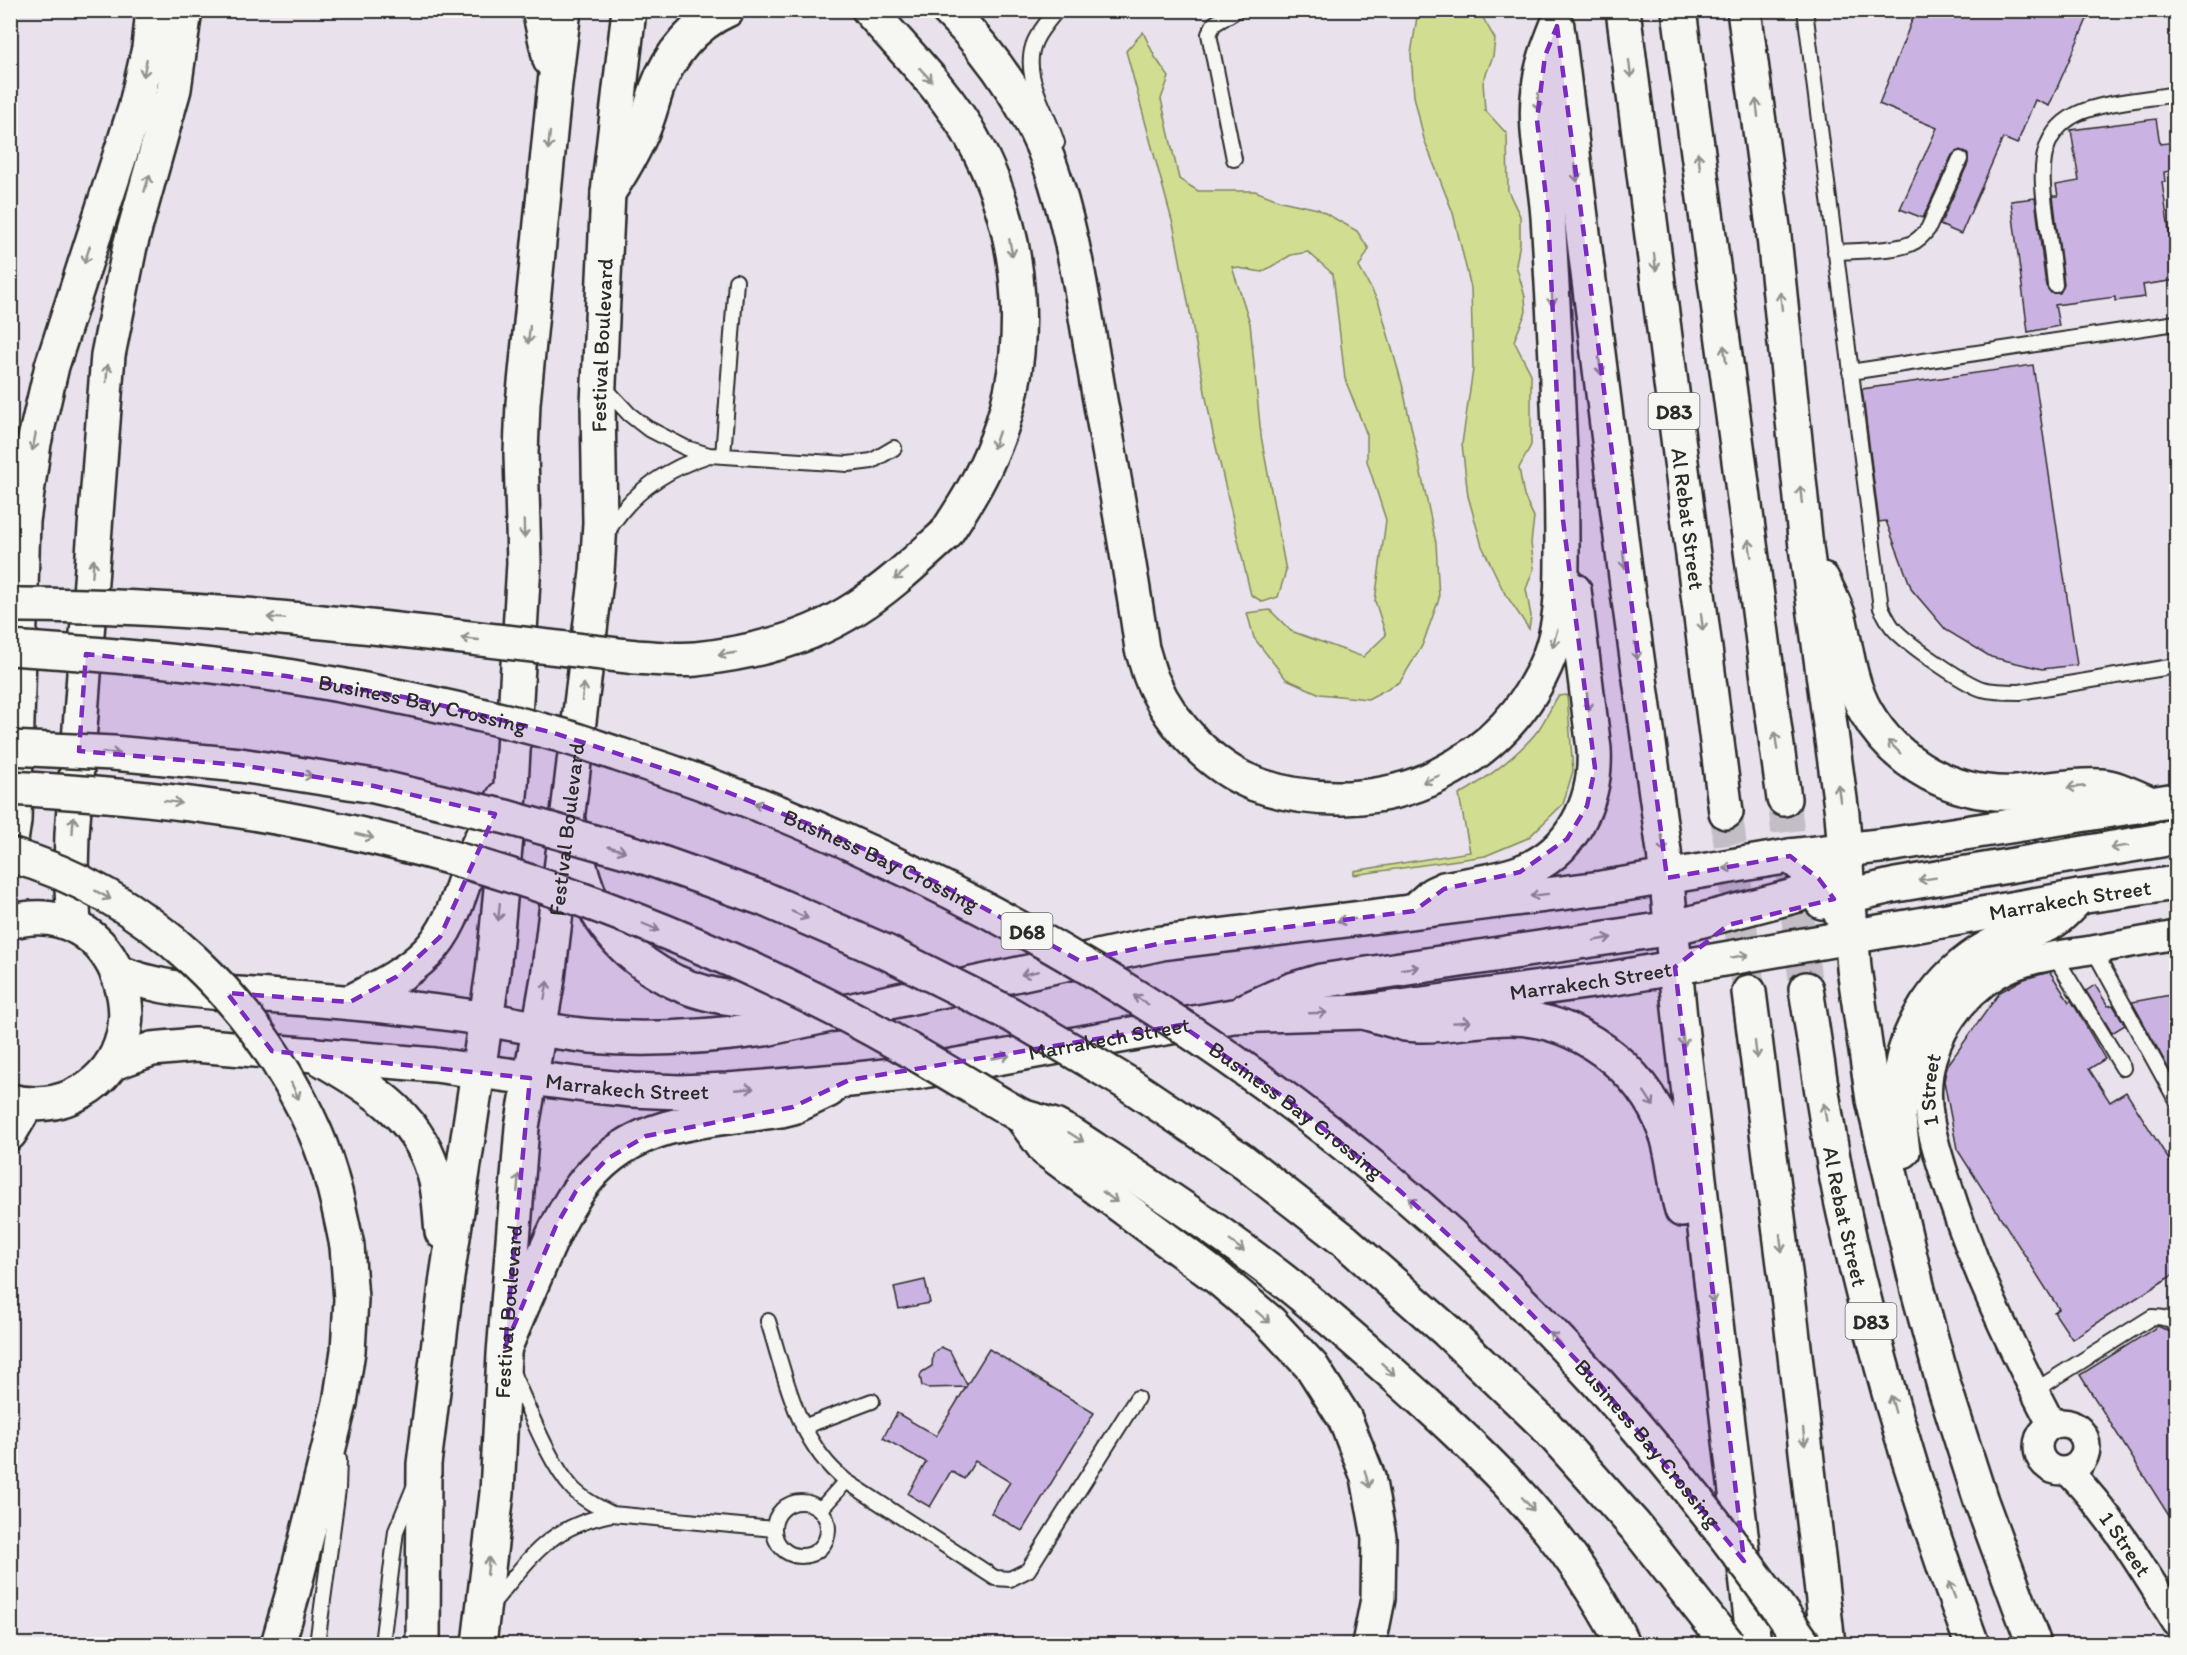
<svg xmlns="http://www.w3.org/2000/svg" width="2187" height="1655" font-family="Itim,sans-serif">
<rect width="100%" height="100%" fill="#e9e2ed"/>
<filter id="ink" filterUnits="userSpaceOnUse"><feTurbulence type="fractalNoise" baseFrequency=".0167" numOctaves="2"/><feDisplacementMap in="SourceGraphic" scale="12" xChannelSelector="R" yChannelSelector="G"/><feConvolveMatrix kernelMatrix="1 2 1 2 8 2 1 2 1" color-interpolation-filters="sRGB"/></filter>
<g filter="url(#ink)">
<path fill="#d1de91" stroke="#7e845e" stroke-width="1.5" d="M 1418,11 L 1479,11 L 1495,39 L 1493,56 L 1483,82 L 1485,110 L 1507,134 L 1508,191 L 1520,216 L 1520,242 L 1516,265 L 1525,297 L 1526,312 L 1514,341 L 1531,374 L 1531,445 L 1519,468 L 1524,496 L 1534,517 L 1531,543 L 1534,568 L 1526,589 L 1531,616 L 1529,629 L 1504,592 L 1482,546 L 1468,496 L 1462,444 L 1473,369 L 1471,288 L 1453,213 L 1424,139 L 1414,96 L 1411,54 Z
M 1143,32 L 1155,57 L 1169,77 L 1161,99 L 1179,179 L 1198,191 L 1255,191 L 1281,201 L 1318,209 L 1357,231 L 1369,249 L 1359,267 L 1379,303 L 1402,384 L 1436,543 L 1439,599 L 1422,646 L 1400,682 L 1368,699 L 1320,694 L 1286,679 L 1254,638 L 1247,613 L 1270,610 L 1291,631 L 1363,657 L 1386,635 L 1375,601 L 1386,520 L 1367,461 L 1367,435 L 1345,379 L 1333,274 L 1308,252 L 1291,255 L 1262,272 L 1232,267 L 1250,323 L 1261,436 L 1286,571 L 1278,597 L 1263,602 L 1251,595 L 1213,434 L 1174,228 L 1126,51 Z
M 1567,695 L 1573,771 L 1563,804 L 1528,838 L 1485,856 L 1354,875 L 1354,871 L 1470,852 L 1459,795 C 1485,780 1521,753 1539,729 C 1546,718 1552,706 1558,696 Z"/>
<path fill="#cab3e2" stroke="#2b2b2b" stroke-width="1.5" d="M 1916,10 L 2091,10 L 2049,106 L 2035,100 L 2017,144 L 2003,138 L 1961,234 L 1940,225 L 1968,163 L 1968,154 L 1960,150 L 1952,155 L 1923,218 L 1900,209 L 1937,128 L 1879,104 Z
M 2156,119 L 2160,144 L 2176,142 L 2176,170 L 2164,172 L 2165,182 L 2162,182 L 2176,280 L 2143,285 L 2145,297 L 2115,301 L 2115,297 L 2055,305 L 2059,326 L 2028,332 L 2011,201 L 2035,198 L 2046,286 L 2051,293 L 2060,293 L 2064,284 L 2053,196 L 2058,196 L 2056,185 L 2079,181 L 2071,130 Z
M 2033,365 L 2077,665 L 2042,669 L 1991,657 L 1946,630 L 1912,590 L 1886,521 L 1879,522 L 1862,389 Z
M 2050,972 L 2069,1002 L 2071,1000 L 2105,1059 L 2089,1069 L 2110,1102 L 2126,1092 L 2176,1171 L 2176,1273 L 2072,1339 L 2054,1312 L 2059,1309 L 1957,1149 L 1944,1081 L 1947,1066 L 2000,992 L 2024,979 Z
M 2095,985 L 2108,1006 L 2113,1005 L 2125,1025 L 2112,1033 L 2086,991 Z
M 2176,994 L 2176,1082 L 2132,1002 Z
M 925,1280 L 930,1303 L 899,1309 L 894,1287 Z
M 2158,1326 L 2176,1335 L 2176,1527 L 2080,1375 Z
M 941,1347 L 950,1351 L 967,1385 L 989,1349 L 1094,1413 L 1022,1531 L 991,1513 L 1010,1482 L 975,1461 L 964,1479 L 951,1471 L 930,1507 L 908,1494 L 926,1462 L 883,1438 L 897,1413 L 936,1436 L 966,1387 L 927,1388 L 922,1386 L 920,1376 L 922,1372 L 932,1366 L 933,1354 Z"/>
<g fill="none" stroke-linecap="round" stroke-linejoin="round">
<path stroke="#c3bdc6" stroke-width="33" stroke-dasharray="33 16" stroke-linecap="butt" d="M 1784,799 L 1806,989
M 1726,812 L 1749,992"/>
<defs>
<path id="service" d="M 1057,10 C 1049,20 1040,30 1035,41 C 1020,75 1048,111 1057,143
M 1805,10 L 1881,608 C 1885,614 1888,622 1893,628 C 1906,643 1963,683 1982,689 C 1994,692 2007,692 2020,692 L 2176,666
M 1234,159 L 1209,34 L 1214,24 L 1237,10
M 1835,252 C 1855,251 1893,251 1910,244 C 1918,241 1923,235 1928,229 L 1960,159
M 2055,285 C 2053,264 2050,242 2047,221 C 2042,182 2033,136 2077,114 C 2102,102 2148,99 2176,94
M 1850,372 L 2176,323
M 604,387 L 629,414 L 647,428 L 686,448 L 709,455 L 848,464 L 872,461 L 894,448
M 723,456 L 736,281
M 608,531 C 631,492 666,469 709,455
M 2093,949 L 2176,1100
M 2054,955 L 2123,1068
M 768,1321 C 786,1378 797,1443 846,1481 L 995,1578 L 1010,1579 L 1028,1570 L 1137,1398
M 511,1370 C 527,1404 548,1462 573,1489 C 584,1500 598,1507 612,1514
M 2034,1391 L 2152,1317 C 2162,1317 2170,1318 2176,1326
M 803,1427 L 872,1401
M774 1529a27 27 0 1 1 54 0a27 27 0 1 1-54 0Z
M 820,1510 L 846,1481
M 490,1606 C 531,1558 545,1528 612,1514 L 774,1529
M 317,1644 L 338,1489 L 339,1459
M 382,1644 L 396,1531 L 415,1485"/>
<g id="minor">
<circle cx="2062" cy="1447" r="24"/>
<path id="s1" d="M 2052,1425 C 2010,1345 1973,1266 1946,1180 C 1935,1145 1923,1110 1929,1073 C 1935,1033 1962,996 1996,975 C 2024,958 2059,955 2092,950 C 2120,945 2148,940 2176,935"/>
<path id="s2" d="M 2068,1471 C 2112,1516 2143,1569 2176,1622"/>
</g>
<path id="tertiary" d="M 10,848 L 14,821 L 23,521 L 34,443 L 52,366 L 135,109 L 149,48 L 153,10
M 10,922 C 120,890 172,1051 73,1096 C 53,1105 32,1106 10,1101
M 74,925 L 71,871 L 72,834 L 108,355 L 130,246 L 174,89 L 185,10
M 118,972 C 169,994 225,992 280,997 C 349,1002 418,1008 486,1019
M 111,1064 L 152,1049 L 195,1045 L 435,1065 L 478,1071
M 10,1133 L 27,1104"/>
<g id="secondary">
<path d="M 539,10 L 550,60"/>
<path d="M 350,1002 C 377,988 405,975 427,953 C 454,926 460,889 474,854 C 482,834 494,816 504,797"/>
<path d="M 315,1055 C 370,1088 420,1114 436,1181 C 440,1198 440,1215 442,1232"/>
<path d="M 423,1644 L 424,1464 L 447,1277 L 493,972 L 511,785 L 524,563 L 521,453 L 523,403 L 555,83 L 564,10"/>
<path id="s3" d="M 479,1644 L 497,1493 L 504,1354 L 522,1127 L 548,978 L 597,572 L 600,523 L 598,404 L 608,193 L 629,10"/>
</g>
<g id="primary">
<path d="M 567,818 C 576,850 582,884 598,913 C 621,953 663,982 706,993 C 740,1002 789,1002 825,1006"/>
<path d="M 1822,902 L 1896,885 L 2161,840 L 2176,835"/>
<path d="M 1246,1010 L 1291,990 L 1321,981 L 1672,928 L 1798,895 L 1812,885 L 1838,858"/>
<path d="M 486,1019 C 520,1025 556,1033 591,1036 C 649,1041 707,1037 765,1029 L 1162,943 L 1601,888 L 1790,856 L 1888,845 L 2176,800"/>
<path id="s4" d="M 478,1071 L 584,1085 L 632,1090 L 680,1092 L 728,1090 L 849,1080 L 912,1073 L 1233,1016 L 1363,1012 L 1615,978 L 2079,897 L 2176,883"/>
<path d="M 505,1347 C 516,1320 528,1293 539,1267 C 567,1201 593,1149 667,1128 C 704,1118 743,1116 781,1110 L 793,1107 L 829,1090"/>
</g>
<g id="motorway">
<path d="M 869,10 C 905,52 945,90 972,138 C 1025,232 1035,356 990,456 C 978,484 962,509 945,535"/>
<path d="M 948,10 C 996,57 1037,119 1056,183 C 1079,257 1088,335 1102,411 C 1116,490 1131,569 1142,649 C 1146,660 1148,672 1153,682 C 1172,725 1211,767 1255,784 C 1313,805 1384,803 1439,775 C 1489,750 1528,710 1549,657 C 1561,626 1562,592 1562,559 C 1562,523 1562,488 1560,453 C 1557,374 1553,295 1548,217 C 1545,174 1533,130 1539,88 C 1541,66 1549,46 1557,26"/>
<path id="s5" d="M 1623,10 L 1726,812"/>
<path d="M 1679,10 L 1784,799"/>
<path d="M 1744,10 L 1773,227 L 1806,547 L 1842,814 L 1854,968 L 1873,1100 L 1918,1290 L 1944,1386 L 1981,1501 L 2034,1644"/>
<path d="M 1558,33 L 1628,593 L 1664,851 L 1680,1018 L 1754,1644"/>
<path d="M 608,193 C 621,173 633,153 642,132 C 649,118 652,102 657,88 C 669,55 695,24 727,10"/>
<path d="M 1822,579 C 1829,593 1836,606 1840,621 C 1847,652 1850,684 1866,712 C 1897,765 1954,796 2015,793 C 2043,791 2073,784 2101,786 C 2118,787 2136,798 2152,804"/>
<path d="M 1790,856 L 1819,879 L 1828,889 L 1846,924"/>
<path d="M 1414,911 L 1433,894 L 1444,889 C 1469,884 1497,881 1521,872 C 1572,853 1597,801 1594,749 L 1574,590"/>
<path id="s6" d="M 1806,989 C 1818,1062 1827,1136 1843,1209 C 1875,1357 1919,1503 1972,1644"/>
<path d="M 1749,992 L 1789,1303 L 1828,1644"/>
<path d="M 1363,1012 L 1405,1024 L 1419,1025 C 1450,1026 1480,1018 1510,1018 C 1577,1018 1642,1068 1665,1130 C 1675,1156 1674,1184 1682,1210"/>
<path d="M 1021,1116 L 1055,1126 L 1074,1136 C 1144,1182 1214,1227 1280,1278 C 1329,1316 1375,1358 1422,1400 C 1486,1458 1548,1518 1594,1593 C 1604,1610 1615,1626 1622,1644"/>
<path d="M 1021,1116 L 1046,1150 L 1218,1278 L 1270,1322 L 1312,1367 L 1345,1419 L 1368,1477 L 1379,1537 L 1378,1599 L 1369,1644"/>
<path d="M 1903,1151 C 1900,1130 1897,1109 1899,1087 C 1902,1029 1939,975 1989,947 C 2009,935 2032,933 2052,922 C 2062,916 2071,905 2079,897"/>
<path d="M 278,1644 L 292,1596 L 340,1403 L 348,1351 L 351,1299 L 347,1246"/>
</g>
</defs>
<use href="#service" stroke="#2b2b2b" stroke-width="18"/>
<use href="#minor" stroke="#2b2b2b" stroke-width="32"/>
<use href="#tertiary" stroke="#2b2b2b" stroke-width="38"/>
<use href="#secondary" stroke="#2b2b2b" stroke-width="38"/>
<use href="#primary" stroke="#2b2b2b" stroke-width="38"/>
<use href="#motorway" stroke="#2b2b2b" stroke-width="38"/>
<use href="#service" stroke="#f6f6f2" stroke-width="14"/>
<use href="#minor" stroke="#f6f6f2" stroke-width="27"/>
<use href="#tertiary" stroke="#f6f6f2" stroke-width="33"/>
<use href="#secondary" stroke="#f6f6f2" stroke-width="33"/>
<use href="#primary" stroke="#f6f6f2" stroke-width="33"/>
<use href="#motorway" stroke="#f6f6f2" stroke-width="33"/>
<defs>
<g id="motorway-bridge">
<path d="M 10,605 C 220,604 429,634 636,657 C 656,658 676,661 696,659 C 752,653 809,639 856,608 C 889,587 917,560 945,535"/>
<path id="s7" d="M 10,648 C 103,654 196,662 287,676 C 375,690 462,709 549,732 C 573,738 596,747 620,755 C 705,782 788,814 869,852 C 1144,979 1396,1158 1599,1384 C 1673,1466 1741,1554 1804,1644"/>
<path d="M 10,748 L 113,753 L 240,765 L 374,786 L 506,817 L 636,854 L 764,899 L 888,953 L 1010,1014 L 1127,1083 L 1240,1159 L 1345,1241 L 1447,1331 L 1545,1425 L 1635,1526 L 1728,1644"/>
<path d="M 10,788 C 81,792 150,798 220,808 C 426,838 628,907 814,999 C 886,1034 953,1076 1021,1116"/>
<path d="M 10,855 C 148,894 258,1003 315,1132 C 331,1168 339,1207 347,1246"/>
</g>
</defs>
<use href="#motorway-bridge" stroke="#2b2b2b" stroke-width="38" stroke-linecap="butt"/>
<use href="#motorway-bridge" stroke="#f6f6f2" stroke-width="33"/>
</g>
<defs><path id="oneway-shaft" d="M-6 0H5M1.5-3L5.5 0L1.5 3" fill="none" stroke-width="1.6" stroke-linecap="round" stroke-linejoin="round" transform="scale(1.5)"/></defs>
<g stroke="#90908e">
<use href="#oneway-shaft" transform="translate(145 68) rotate(101)"/>
<use href="#oneway-shaft" transform="translate(1630 69) rotate(83)"/>
<use href="#oneway-shaft" transform="translate(926 75) rotate(49)"/>
<use href="#oneway-shaft" transform="translate(1538 102) rotate(92)"/>
<use href="#oneway-shaft" transform="translate(1757 108) rotate(-97)"/>
<use href="#oneway-shaft" transform="translate(549 141) rotate(96)"/>
<use href="#oneway-shaft" transform="translate(1699 161) rotate(-98)"/>
<use href="#oneway-shaft" transform="translate(1576 173) rotate(83)"/>
<use href="#oneway-shaft" transform="translate(147 183) rotate(-73)"/>
<use href="#oneway-shaft" transform="translate(1011 248) rotate(79)"/>
<use href="#oneway-shaft" transform="translate(87 255) rotate(108)"/>
<use href="#oneway-shaft" transform="translate(1655 262) rotate(83)"/>
<use href="#oneway-shaft" transform="translate(1552 297) rotate(87)"/>
<use href="#oneway-shaft" transform="translate(1781 301) rotate(-96)"/>
<use href="#oneway-shaft" transform="translate(529 335) rotate(96)"/>
<use href="#oneway-shaft" transform="translate(1725 354) rotate(-98)"/>
<use href="#oneway-shaft" transform="translate(1600 366) rotate(83)"/>
<use href="#oneway-shaft" transform="translate(107 373) rotate(-86)"/>
<use href="#oneway-shaft" transform="translate(996 440) rotate(109)"/>
<use href="#oneway-shaft" transform="translate(34 442) rotate(101)"/>
<use href="#oneway-shaft" transform="translate(1801 495) rotate(-96)"/>
<use href="#oneway-shaft" transform="translate(524 529) rotate(89)"/>
<use href="#oneway-shaft" transform="translate(1750 548) rotate(-98)"/>
<use href="#oneway-shaft" transform="translate(1624 560) rotate(83)"/>
<use href="#oneway-shaft" transform="translate(93 568) rotate(-86)"/>
<use href="#oneway-shaft" transform="translate(901 574) rotate(140)"/>
<use href="#oneway-shaft" transform="translate(276 618) rotate(-176)"/>
<use href="#oneway-shaft" transform="translate(1702 622) rotate(83)"/>
<use href="#oneway-shaft" transform="translate(1555 638) rotate(105)"/>
<use href="#oneway-shaft" transform="translate(470 639) rotate(-174)"/>
<use href="#oneway-shaft" transform="translate(1636 651) rotate(82)"/>
<use href="#oneway-shaft" transform="translate(727 654) rotate(172)"/>
<use href="#oneway-shaft" transform="translate(583 692) rotate(-83)"/>
<use href="#oneway-shaft" transform="translate(1588 702) rotate(83)"/>
<use href="#oneway-shaft" transform="translate(1776 741) rotate(-98)"/>
<use href="#oneway-shaft" transform="translate(1894 747) rotate(-135)"/>
<use href="#oneway-shaft" transform="translate(111 753) rotate(4)"/>
<use href="#oneway-shaft" transform="translate(304 775) rotate(9)"/>
<use href="#oneway-shaft" transform="translate(1431 779) rotate(157)"/>
<use href="#oneway-shaft" transform="translate(2076 787) rotate(175)"/>
<use href="#oneway-shaft" transform="translate(1839 793) rotate(-98)"/>
<use href="#oneway-shaft" transform="translate(173 802) rotate(7)"/>
<use href="#oneway-shaft" transform="translate(762 806) rotate(-159)"/>
<use href="#oneway-shaft" transform="translate(73 825) rotate(-86)"/>
<use href="#oneway-shaft" transform="translate(365 836) rotate(14)"/>
<use href="#oneway-shaft" transform="translate(1663 844) rotate(82)"/>
<use href="#oneway-shaft" transform="translate(2119 847) rotate(171)"/>
<use href="#oneway-shaft" transform="translate(617 849) rotate(16)"/>
<use href="#oneway-shaft" transform="translate(1732 867) rotate(170)"/>
<use href="#oneway-shaft" transform="translate(1927 879) rotate(171)"/>
<use href="#oneway-shaft" transform="translate(103 895) rotate(29)"/>
<use href="#oneway-shaft" transform="translate(1539 895) rotate(173)"/>
<use href="#oneway-shaft" transform="translate(499 912) rotate(95)"/>
<use href="#oneway-shaft" transform="translate(800 915) rotate(24)"/>
<use href="#oneway-shaft" transform="translate(1346 920) rotate(173)"/>
<use href="#oneway-shaft" transform="translate(651 927) rotate(23)"/>
<use href="#oneway-shaft" transform="translate(1603 939) rotate(-10)"/>
<use href="#oneway-shaft" transform="translate(1740 956) rotate(-10)"/>
<use href="#oneway-shaft" transform="translate(1410 968) rotate(-8)"/>
<use href="#oneway-shaft" transform="translate(1030 973) rotate(168)"/>
<use href="#oneway-shaft" transform="translate(546 990) rotate(-80)"/>
<use href="#oneway-shaft" transform="translate(1141 1000) rotate(-148)"/>
<use href="#oneway-shaft" transform="translate(1318 1013) rotate(-2)"/>
<use href="#oneway-shaft" transform="translate(1462 1022) rotate(-5)"/>
<use href="#oneway-shaft" transform="translate(1683 1038) rotate(83)"/>
<use href="#oneway-shaft" transform="translate(1756 1050) rotate(83)"/>
<use href="#oneway-shaft" transform="translate(1001 1057) rotate(-10)"/>
<use href="#oneway-shaft" transform="translate(745 1089) rotate(-5)"/>
<use href="#oneway-shaft" transform="translate(295 1091) rotate(65)"/>
<use href="#oneway-shaft" transform="translate(1649 1099) rotate(57)"/>
<use href="#oneway-shaft" transform="translate(1825 1112) rotate(-99)"/>
<use href="#oneway-shaft" transform="translate(1076 1137) rotate(32)"/>
<use href="#oneway-shaft" transform="translate(518 1183) rotate(-86)"/>
<use href="#oneway-shaft" transform="translate(1110 1197) rotate(36)"/>
<use href="#oneway-shaft" transform="translate(1415 1204) rotate(-138)"/>
<use href="#oneway-shaft" transform="translate(1781 1243) rotate(83)"/>
<use href="#oneway-shaft" transform="translate(1237 1246) rotate(37)"/>
<use href="#oneway-shaft" transform="translate(1712 1294) rotate(83)"/>
<use href="#oneway-shaft" transform="translate(1263 1317) rotate(41)"/>
<use href="#oneway-shaft" transform="translate(1556 1339) rotate(-134)"/>
<use href="#oneway-shaft" transform="translate(1388 1369) rotate(42)"/>
<use href="#oneway-shaft" transform="translate(1893 1404) rotate(-105)"/>
<use href="#oneway-shaft" transform="translate(1804 1437) rotate(84)"/>
<use href="#oneway-shaft" transform="translate(1367 1479) rotate(75)"/>
<use href="#oneway-shaft" transform="translate(1528 1504) rotate(49)"/>
<use href="#oneway-shaft" transform="translate(488 1566) rotate(-84)"/>
<use href="#oneway-shaft" transform="translate(1952 1590) rotate(-111)"/>
</g>
</g>
<path fill="#7b2cbf" fill-opacity="0.2" stroke="#7b2cbf" stroke-width="4.5" stroke-dasharray="12 8" stroke-linejoin="round" d="M 1557,26 L 1667,878 L 1790,856 L 1819,879 L 1834,899 L 1728,925 L 1675,967 L 1744,1561 L 1598,1382 L 1501,1283 L 1399,1190 L 1292,1103 L 1181,1025 L 849,1080 L 793,1107 L 646,1136 L 607,1159 L 576,1191 L 556,1226 L 505,1347 L 530,1078 L 272,1051 L 227,993 L 350,1002 L 396,977 L 440,937 L 495,814 L 374,786 L 240,765 L 79,751 L 86,654 L 286,676 L 420,700 L 554,733 L 686,776 L 814,826 L 940,884 L 1080,961 L 1162,943 L 1414,911 L 1444,889 L 1520,872 L 1567,839 L 1587,806 L 1595,768 L 1563,520 L 1548,214 L 1537,120 L 1545,56 Z"/>
<g text-anchor="middle" dominant-baseline="central" stroke-width="4.5" stroke-linejoin="round" paint-order="stroke">
<g fill="#f6f6f2" stroke="#686867" stroke-width="1.5">
<rect x="1648.5" y="393" width="51" height="36" rx="4.5"/>
<rect x="1001.5" y="913" width="51" height="36" rx="4.5"/>
<rect x="1845.5" y="1303" width="51" height="36" rx="4.5"/>
</g>
<g font-size="21" font-weight="bold" fill="#2b2b2b">
<text x="1674" y="411">D83</text>
<text x="1027" y="931">D68</text>
<text x="1871" y="1321">D83</text>
</g>
<g font-size="22" fill="#2b2b2b" stroke="#f6f6f2">
<text stroke="none"><textPath href="#s3" startOffset="1306">Festival Boulevard</textPath></text>
<text stroke="none"><textPath href="#s5" startOffset="513">Al Rebat Street</textPath></text>
<text stroke="none"><textPath href="#s7" startOffset="417">Business Bay Crossing</textPath></text>
<text stroke="none"><textPath href="#s3" startOffset="820">Festival Boulevard</textPath></text>
<text stroke="none"><textPath href="#s7" startOffset="903">Business Bay Crossing</textPath></text>
<text stroke="none"><textPath href="#s4" startOffset="1608">Marrakech Street</textPath></text>
<text stroke="none"><textPath href="#s4" startOffset="1122">Marrakech Street</textPath></text>
<text stroke="none"><textPath href="#s4" startOffset="636">Marrakech Street</textPath></text>
<text stroke="none"><textPath href="#s4" startOffset="150">Marrakech Street</textPath></text>
<text stroke="none"><textPath href="#s1" startOffset="360">1 Street</textPath></text>
<text stroke="none"><textPath href="#s7" startOffset="1389">Business Bay Crossing</textPath></text>
<text stroke="none"><textPath href="#s6" startOffset="231">Al Rebat Street</textPath></text>
<text stroke="none"><textPath href="#s3" startOffset="334">Festival Boulevard</textPath></text>
<text stroke="none"><textPath href="#s7" startOffset="1875">Business Bay Crossing</textPath></text>
<text stroke="none"><textPath href="#s2" startOffset="93">1 Street</textPath></text>
</g>
</g>
<rect width="2187" height="1655" fill="none" stroke="#f6f6f2" stroke-width="36"/>
<rect x="18" y="18" width="2151" height="1619" fill="none" stroke="#2b2b2b" stroke-width="2" filter="url(#ink)"/>
</svg>
